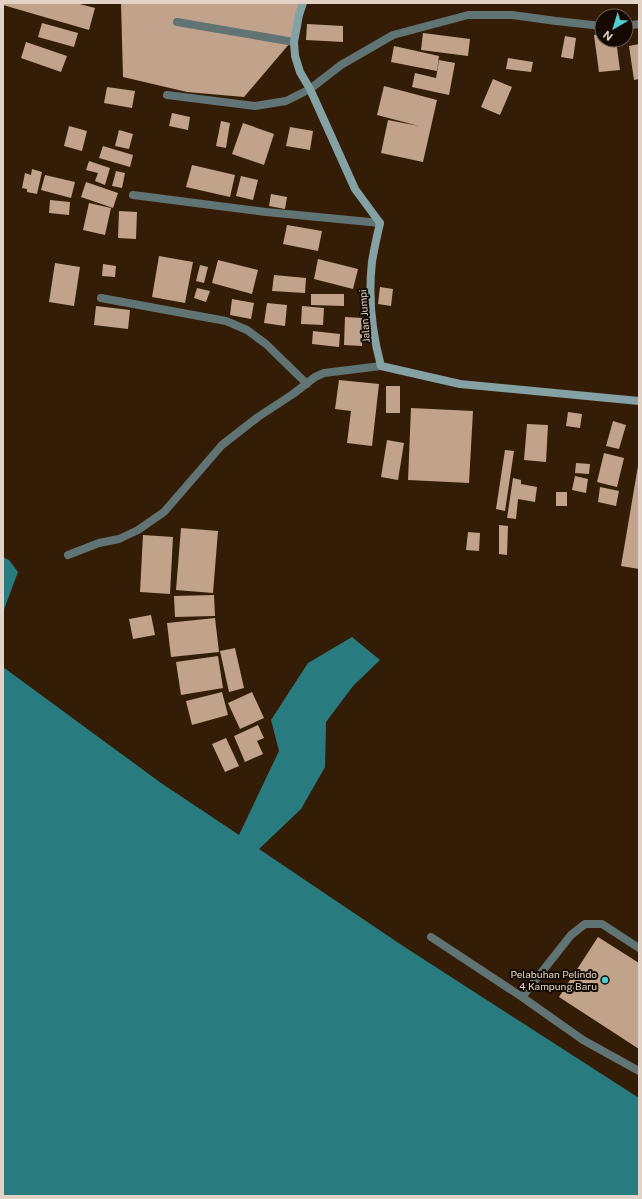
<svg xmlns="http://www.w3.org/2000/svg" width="642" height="1199" font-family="'Public Sans',sans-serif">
<rect width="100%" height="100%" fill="#341d07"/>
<path fill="#287b7f" d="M 3,557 L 9,560 L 18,572 L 3,612 Z
M 352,637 L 380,660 L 353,686 L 326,722 L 325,767 L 301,809 L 259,849 L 403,946 L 639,1098 L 639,1196 L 3,1196 L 3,667 L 161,783 L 239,835 L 279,751 L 271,720 L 308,663 Z"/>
<path fill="#c1a38b" d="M 3,3 L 76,3 L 95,8 L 89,30 L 3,5 Z
M 121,3 L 301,3 L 290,43 L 244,97 L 187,92 L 123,77 Z
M 42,23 L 78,33 L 74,47 L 38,37 Z
M 307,24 L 343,26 L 343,42 L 306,40 Z
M 423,33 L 470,39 L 468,56 L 421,50 Z
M 602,34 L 602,40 L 616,40 L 620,70 L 599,72 L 594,35 Z
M 565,36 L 576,38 L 573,59 L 561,57 Z
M 26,42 L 67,56 L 61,72 L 21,58 Z
M 639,44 L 639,79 L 634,80 L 629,46 Z
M 394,46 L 439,56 L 437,71 L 391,62 Z
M 508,58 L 533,62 L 531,72 L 506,69 Z
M 439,60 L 455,63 L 449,95 L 412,87 L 415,73 L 436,78 Z
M 493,79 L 512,87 L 500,115 L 481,107 Z
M 384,86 L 437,100 L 423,162 L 381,153 L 388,120 L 419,126 L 377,115 Z
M 107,87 L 135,91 L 132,108 L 104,103 Z
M 172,113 L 190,117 L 188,130 L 169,126 Z
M 221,121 L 230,123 L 226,148 L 216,146 Z
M 243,123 L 274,134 L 264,165 L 232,154 Z
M 69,126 L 87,131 L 82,151 L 64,146 Z
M 290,127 L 313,131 L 310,150 L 286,146 Z
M 119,130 L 133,134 L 129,149 L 115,146 Z
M 103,146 L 133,155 L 130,167 L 99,158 Z
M 89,161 L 110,168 L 105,185 L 95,181 L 98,173 L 86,170 Z
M 192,165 L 235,175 L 230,197 L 186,187 Z
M 32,169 L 42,172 L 37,194 L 27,192 L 27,189 L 22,188 L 25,173 L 31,175 Z
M 116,171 L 125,173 L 122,188 L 112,186 Z
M 45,175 L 75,182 L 71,198 L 41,190 Z
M 241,176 L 258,180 L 253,200 L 236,196 Z
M 86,182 L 118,193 L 113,208 L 81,197 Z
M 271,194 L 287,197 L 285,209 L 269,206 Z
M 50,200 L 70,202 L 69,215 L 49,213 Z
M 89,203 L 111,208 L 105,235 L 83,230 Z
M 119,211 L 137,212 L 136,239 L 118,238 Z
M 287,225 L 322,231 L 318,251 L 283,244 Z
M 159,256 L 193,262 L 185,303 L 152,297 Z
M 318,259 L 358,269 L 353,289 L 314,279 Z
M 218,260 L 258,270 L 252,294 L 212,283 Z
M 55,263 L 80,267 L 74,306 L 49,302 Z
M 103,264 L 116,266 L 115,277 L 102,276 Z
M 200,265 L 208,267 L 204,283 L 196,281 Z
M 274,275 L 306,278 L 305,293 L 272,291 Z
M 380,287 L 393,289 L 391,306 L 378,304 Z
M 197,288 L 210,291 L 206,302 L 194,298 Z
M 311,294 L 344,294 L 344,306 L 311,305 Z
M 232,299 L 254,303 L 251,319 L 230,315 Z
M 267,303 L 287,305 L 285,326 L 264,323 Z
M 96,306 L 130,310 L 128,329 L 94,325 Z
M 302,306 L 324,308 L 323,325 L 301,324 Z
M 345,317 L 362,318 L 362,346 L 344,345 Z
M 313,331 L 340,334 L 339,347 L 312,344 Z
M 339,380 L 379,384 L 372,446 L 347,443 L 351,411 L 335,409 Z
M 386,386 L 400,386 L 400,413 L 386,413 Z
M 411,408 L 473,411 L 469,483 L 408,480 Z
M 568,412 L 582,414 L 580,428 L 566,426 Z
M 613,421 L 626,425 L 619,449 L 606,446 Z
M 527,424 L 548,425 L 546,462 L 524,460 Z
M 387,440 L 404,443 L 398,480 L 381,477 Z
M 505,450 L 514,451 L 505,511 L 496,509 Z
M 604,453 L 624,458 L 617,487 L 597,482 Z
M 576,463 L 590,464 L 589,474 L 575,473 Z
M 638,466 L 639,466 L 639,569 L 621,566 Z
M 575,476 L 588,479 L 586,493 L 572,490 Z
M 513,478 L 521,480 L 521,484 L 537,487 L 535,502 L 518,499 L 516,519 L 507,518 Z
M 600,487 L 619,491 L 616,506 L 598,502 Z
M 556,492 L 567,492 L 567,506 L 556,506 Z
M 499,525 L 508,526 L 507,555 L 499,554 Z
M 181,528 L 218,531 L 213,593 L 176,590 Z
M 468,532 L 480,533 L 479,551 L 466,550 Z
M 143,535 L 173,537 L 170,594 L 140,592 Z
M 214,595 L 215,616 L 175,617 L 174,596 Z
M 151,615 L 155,635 L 133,639 L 129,619 Z
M 215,618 L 219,652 L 171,657 L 167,623 Z
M 235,648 L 244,688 L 229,692 L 220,651 Z
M 218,656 L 223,688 L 181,695 L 176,662 Z
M 222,692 L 228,715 L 192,725 L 186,701 Z
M 252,692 L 264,718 L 240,729 L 228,703 Z
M 258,725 L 264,738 L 257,741 L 263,754 L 245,762 L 234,736 Z
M 226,738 L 239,766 L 225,772 L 212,744 Z
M 598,937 L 639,963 L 639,1049 L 559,997 Z"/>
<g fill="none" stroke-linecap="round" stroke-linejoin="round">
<path stroke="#617474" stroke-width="8" d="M 133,195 L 266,212 L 380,223
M 101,298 L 226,321 L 247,330 L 266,344 L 307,384
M 68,555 L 99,543 L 119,539 L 138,530 L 164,512 L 222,445 L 258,417 L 293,394 L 315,377 L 324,373 L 381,366
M 431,937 L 522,997 L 583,1040 L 639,1071
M 522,997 L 571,935 L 585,924 L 602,924 L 639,948"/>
<path stroke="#617474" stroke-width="8" d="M 177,22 L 294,42
M 626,26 L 639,24
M 167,95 L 255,106 L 286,101 L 310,89 L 341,65 L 393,35 L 468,15 L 512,15 L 556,21 L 602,26"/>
<path stroke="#84a2a3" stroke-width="8" d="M 303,3 L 299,15 L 294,42 L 295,56 L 300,72 L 310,89 L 355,189 L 380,223 C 377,236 374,249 372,262 C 368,297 372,333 381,366 L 460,384 L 639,401"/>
</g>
<circle fill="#51ccd1" stroke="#140a03" stroke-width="1.5" cx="605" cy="980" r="4"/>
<g text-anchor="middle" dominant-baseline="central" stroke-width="4" stroke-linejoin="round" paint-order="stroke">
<g font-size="10" fill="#e3d3c7" stroke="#140a03">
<text transform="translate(364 316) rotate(-94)">Jalan Jumpi</text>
</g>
<g font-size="10" fill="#e3d3c7" stroke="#140a03" text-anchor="end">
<text x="597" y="974">Pelabuhan Pelindo<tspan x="597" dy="12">4 Kampung Baru</tspan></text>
</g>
</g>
<rect width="642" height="1199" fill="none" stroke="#e3d3c7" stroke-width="8"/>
<g transform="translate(614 28) rotate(218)"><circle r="19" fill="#140a03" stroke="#675a51"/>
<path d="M0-3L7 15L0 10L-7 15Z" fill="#51ccd1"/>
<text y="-6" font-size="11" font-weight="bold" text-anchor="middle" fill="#e3d3c7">N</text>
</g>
</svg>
